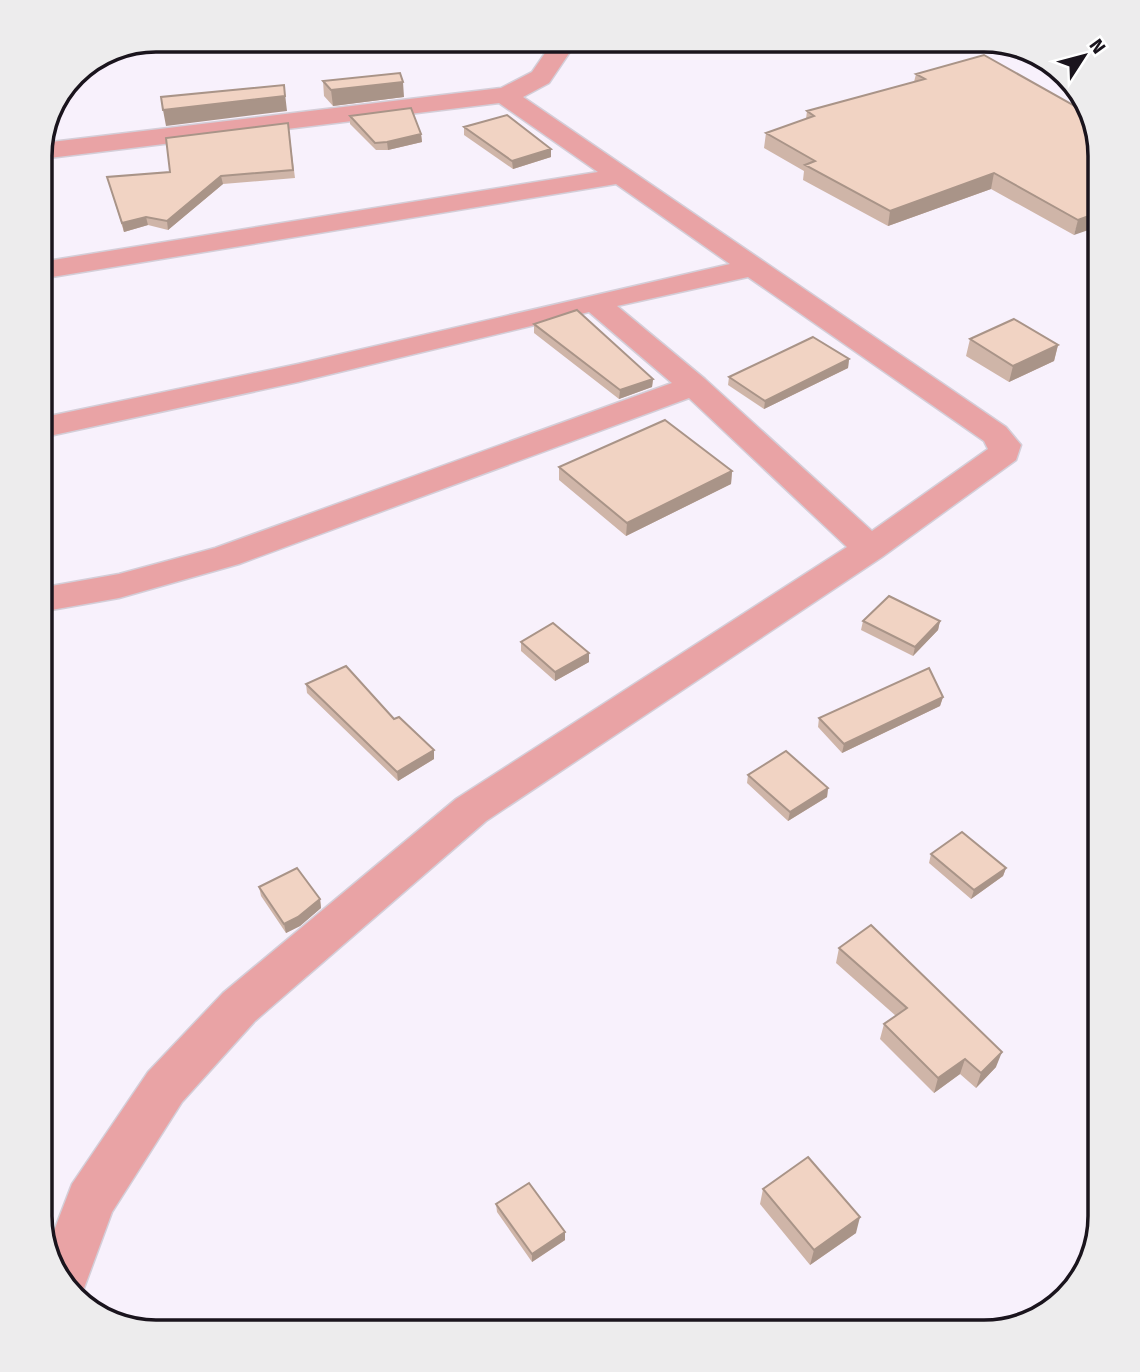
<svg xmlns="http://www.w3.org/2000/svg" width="1140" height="1372" font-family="'Fira Sans',sans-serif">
<rect width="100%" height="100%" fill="#f8f1fc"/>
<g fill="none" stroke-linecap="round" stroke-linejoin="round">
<defs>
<path id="minor" d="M 554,40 L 578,40 L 549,83 L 523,97 L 1006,427 L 1021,445 L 1016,460 L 882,557 L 486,821 L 255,1021 L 182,1102 L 112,1212 L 80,1299 L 60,1281 L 49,1244 L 72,1184 L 148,1072 L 223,993 L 456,799 L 847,547 L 689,398 L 239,564 L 119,598 L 40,612 L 40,588 L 119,574 L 215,548 L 672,383 L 589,312 L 298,382 L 40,438 L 40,418 L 298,364 L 730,264 L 616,184 L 40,279 L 41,262 L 598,172 L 499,103 L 41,159 L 43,143 L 501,88 L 532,72 ZM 748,277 L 984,441 L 988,449 L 872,531 L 705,379 L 617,306 Z"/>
</defs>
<use href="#minor" stroke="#d4ced8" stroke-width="3"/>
<use href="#minor" fill="#e9a3a5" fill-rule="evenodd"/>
</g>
<path fill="#cfb5a8" d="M 916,74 L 1100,156 L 1074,235 L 991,189 L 888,226 L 803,180 L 804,171 L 764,148 L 766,133 L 806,119 L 807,111 L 914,82 Z
M 323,81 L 404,97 L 333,106 L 324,96 Z
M 350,116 L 421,134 L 422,142 L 388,150 L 376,150 L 350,124 Z
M 288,123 L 295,178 L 223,184 L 168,230 L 148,225 L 124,232 L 107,177 L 170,172 Z
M 464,127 L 551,157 L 513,169 L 464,135 Z
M 534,324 L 653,379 L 652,387 L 619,399 L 534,333 Z
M 970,339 L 1058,345 L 1054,361 L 1009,382 L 966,356 Z
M 849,359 L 848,368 L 764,409 L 728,385 L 729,377 Z
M 559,467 L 732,471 L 731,484 L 626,536 L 559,480 Z
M 863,621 L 940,621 L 938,630 L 913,656 L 861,630 Z
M 521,642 L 589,662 L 555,681 L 521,651 Z
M 306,684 L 394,719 L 434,750 L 434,759 L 398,781 L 307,693 Z
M 943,697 L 940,706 L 842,753 L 818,727 L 819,718 Z
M 748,775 L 828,788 L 827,797 L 788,821 L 747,783 Z
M 931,854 L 1006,868 L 1003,876 L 971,899 L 929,863 Z
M 259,887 L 320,899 L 321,908 L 300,926 L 286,933 L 261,896 Z
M 839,948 L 996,1067 L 976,1088 L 960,1074 L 934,1093 L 880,1039 L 884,1024 L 896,1016 L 836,963 Z
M 763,1189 L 856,1233 L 810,1265 L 760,1204 Z
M 496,1204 L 565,1232 L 565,1240 L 532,1262 L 497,1212 Z"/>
<path fill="#a99488" d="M 403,82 L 404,97 L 333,106 L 331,90 Z
M 284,85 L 287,111 L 166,126 L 163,110 Z
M 421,134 L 422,142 L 388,150 L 387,142 Z
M 551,149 L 551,157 L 513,169 L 512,161 Z
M 994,173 L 991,189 L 888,226 L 890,211 Z
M 221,176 L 223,184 L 168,230 L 167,221 Z
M 1100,212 L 1100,226 L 1074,235 L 1078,220 Z
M 146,217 L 148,225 L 124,232 L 122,223 Z
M 1058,345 L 1054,361 L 1009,382 L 1013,366 Z
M 849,359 L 848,368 L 764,409 L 765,401 Z
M 653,379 L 652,387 L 619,399 L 620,390 Z
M 732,471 L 731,484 L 626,536 L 627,523 Z
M 940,621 L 938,630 L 913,656 L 915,647 Z
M 589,653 L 589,662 L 555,681 L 555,672 Z
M 943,697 L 940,706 L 842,753 L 844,744 Z
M 434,750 L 434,759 L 398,781 L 397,772 Z
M 828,788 L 827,797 L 788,821 L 790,812 Z
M 1006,868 L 1003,876 L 971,899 L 974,890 Z
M 320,899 L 321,908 L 300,926 L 286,933 L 284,924 Z
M 1002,1052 L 996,1067 L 976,1088 L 981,1073 Z
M 965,1059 L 960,1074 L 934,1093 L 938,1078 Z
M 860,1217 L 856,1233 L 810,1265 L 814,1250 Z
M 565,1232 L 565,1240 L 532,1262 L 532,1254 Z"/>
<path fill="#f1d3c3" stroke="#a99488" stroke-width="2" d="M 984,55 L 1087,113 L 1100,156 L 1100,212 L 1078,220 L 994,173 L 890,211 L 805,165 L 815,161 L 766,133 L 814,116 L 807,111 L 925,79 L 916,74 Z
M 400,73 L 403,82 L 331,90 L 323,81 Z
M 284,85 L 285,96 L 163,110 L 161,97 Z
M 411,108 L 421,134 L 387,142 L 375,143 L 350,116 Z
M 507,115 L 551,149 L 512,161 L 464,127 Z
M 288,123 L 293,170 L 221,176 L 167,221 L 146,217 L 122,223 L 107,177 L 170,172 L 166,138 Z
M 577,310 L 653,379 L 620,390 L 534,324 Z
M 1014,319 L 1058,345 L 1013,366 L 970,339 Z
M 813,337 L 849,359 L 765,401 L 729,377 Z
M 665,420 L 732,471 L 627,523 L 559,467 Z
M 889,596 L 940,621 L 915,647 L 863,621 Z
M 553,623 L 589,653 L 555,672 L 521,642 Z
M 346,666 L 394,719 L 399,717 L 434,750 L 397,772 L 306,684 Z
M 929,668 L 943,697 L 844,744 L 819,718 Z
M 786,751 L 828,788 L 790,812 L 748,775 Z
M 962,832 L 1006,868 L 974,890 L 931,854 Z
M 297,868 L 320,899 L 298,917 L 284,924 L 259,887 Z
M 871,925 L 1002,1052 L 981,1073 L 965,1059 L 938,1078 L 884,1024 L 907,1008 L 839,948 Z
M 808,1157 L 860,1217 L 814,1250 L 763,1189 Z
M 529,1183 L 565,1232 L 532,1254 L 496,1204 Z"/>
<path d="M0 0H1140V1372H0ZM156 52H984A104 104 0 0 1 1088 156V1216A104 104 0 0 1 984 1320H156A104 104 0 0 1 52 1216V156A104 104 0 0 1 156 52Z" fill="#edeced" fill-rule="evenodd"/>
<path fill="none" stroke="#1a141d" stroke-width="3.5" d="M156 52H984A104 104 0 0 1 1088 156V1216A104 104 0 0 1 984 1320H156A104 104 0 0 1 52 1216V156A104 104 0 0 1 156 52Z"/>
<g transform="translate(1084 56) rotate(54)" stroke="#ffffff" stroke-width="5" paint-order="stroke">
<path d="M0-5L12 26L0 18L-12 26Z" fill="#1a141d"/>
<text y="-10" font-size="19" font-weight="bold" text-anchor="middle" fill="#1a141d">N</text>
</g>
</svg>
